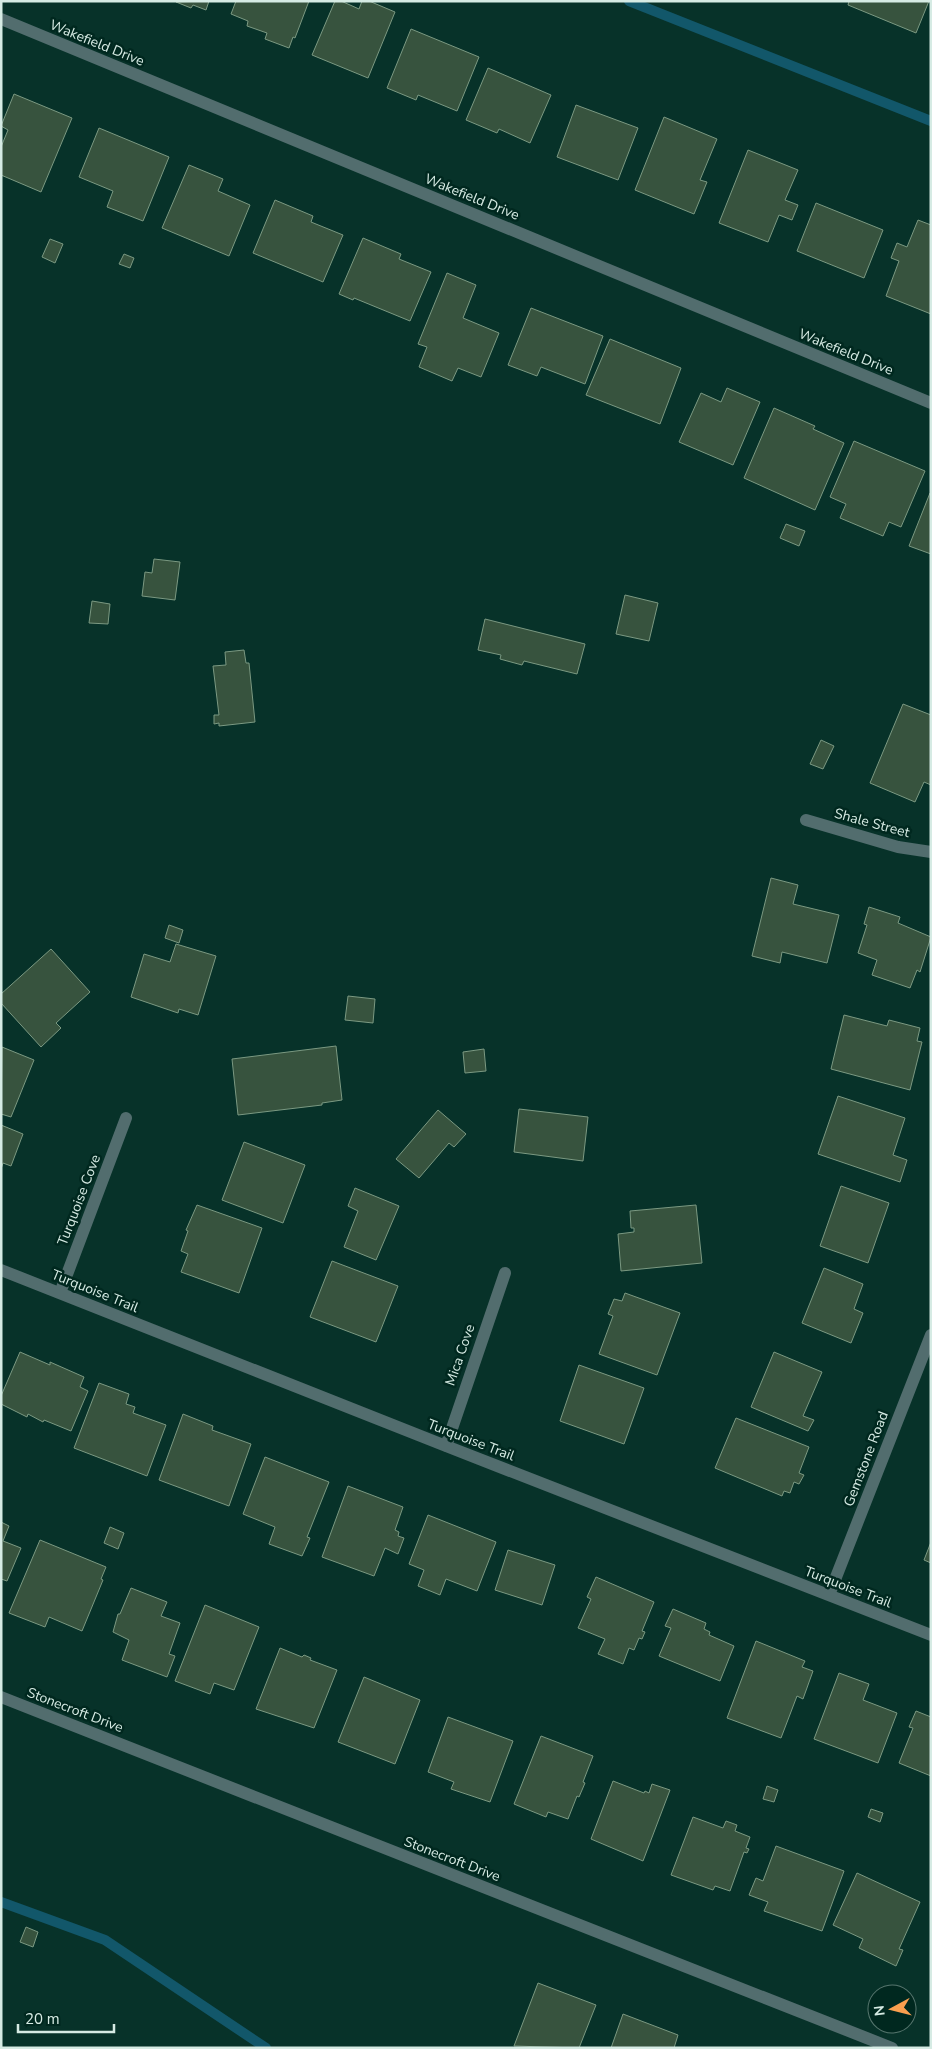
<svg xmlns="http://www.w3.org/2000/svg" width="932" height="2049" font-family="'Nunito Sans',sans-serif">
<rect width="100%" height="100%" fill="#073229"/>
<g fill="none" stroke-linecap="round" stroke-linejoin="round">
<path stroke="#12576a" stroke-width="10" d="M 629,1 L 931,121
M 1,1902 L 105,1940 L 266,2048"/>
</g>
<path fill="#37533e" stroke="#7b9982" d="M 209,1 L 206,10 L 193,5 L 191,8 L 176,2 Z
M 236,1 L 309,1 L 295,38 L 293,37 L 289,48 L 265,39 L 267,33 L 247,26 L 248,21 L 231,14 Z
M 335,1 L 341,1 L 359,9 L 362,1 L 369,1 L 395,12 L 368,78 L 312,55 Z
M 849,1 L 929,1 L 916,33 L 848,5 Z
M 411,29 L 479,57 L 457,111 L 418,95 L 416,100 L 387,88 Z
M 488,68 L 551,95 L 530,143 L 499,129 L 497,133 L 466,120 Z
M 14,94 L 72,118 L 41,192 L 1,175 L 1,147 L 8,130 L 1,126 Z
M 576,105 L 638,128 L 618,180 L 557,157 Z
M 664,117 L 717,139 L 700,180 L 707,182 L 694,214 L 635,190 Z
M 99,128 L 169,157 L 143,221 L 107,207 L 113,191 L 79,177 Z
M 748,150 L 798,170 L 785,200 L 798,205 L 792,220 L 779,215 L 768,242 L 719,223 Z
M 189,165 L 223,179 L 218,191 L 250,205 L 229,256 L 162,228 Z
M 275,200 L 313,216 L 311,222 L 343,235 L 323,282 L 253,253 Z
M 816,203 L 883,230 L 864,278 L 797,251 Z
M 918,220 L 931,225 L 931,314 L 886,296 L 899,261 L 891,258 L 897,243 L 907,247 Z
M 363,238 L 401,254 L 399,259 L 431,272 L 410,321 L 354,298 L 353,300 L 339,294 Z
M 50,239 L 63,244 L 55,263 L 42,257 Z
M 124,254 L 134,258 L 130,268 L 119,264 Z
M 447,273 L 476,285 L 463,318 L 499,333 L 481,377 L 458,368 L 452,381 L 419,367 L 427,347 L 418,344 Z
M 531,308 L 603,336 L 585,384 L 541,367 L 537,376 L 508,365 Z
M 610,339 L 681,368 L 660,424 L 586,395 Z
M 727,388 L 760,402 L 733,465 L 679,442 L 701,393 L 721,402 Z
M 774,408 L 815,426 L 813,429 L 844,443 L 815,510 L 744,478 Z
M 854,441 L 925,471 L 901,527 L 889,522 L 883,536 L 840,518 L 846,504 L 830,497 Z
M 930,493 L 931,494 L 931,554 L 909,546 Z
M 786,524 L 805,531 L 799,546 L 780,538 Z
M 154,559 L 180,562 L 175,600 L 142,596 L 145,572 L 152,573 Z
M 625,595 L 658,603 L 649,641 L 616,634 Z
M 92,601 L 110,604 L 108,624 L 89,623 Z
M 485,619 L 585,644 L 577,674 L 524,661 L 522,665 L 500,659 L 501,655 L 478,650 Z
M 244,650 L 246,663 L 249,663 L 255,722 L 219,726 L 219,723 L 214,724 L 214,715 L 219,715 L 213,666 L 226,665 L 225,652 Z
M 903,704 L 931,715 L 931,785 L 924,782 L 915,802 L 870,783 Z
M 821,740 L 834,746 L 823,769 L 810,764 Z
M 771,878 L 798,885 L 793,904 L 839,915 L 827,963 L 782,952 L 780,963 L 752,956 Z
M 869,907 L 900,917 L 898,923 L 931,937 L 920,972 L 917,970 L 910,988 L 872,975 L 877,960 L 858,953 L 867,925 L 864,924 Z
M 169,925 L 183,930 L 179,943 L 165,938 Z
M 176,944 L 216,956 L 198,1015 L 179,1009 L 178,1013 L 131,997 L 144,954 L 170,962 Z
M 51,949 L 90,992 L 56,1023 L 61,1028 L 41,1047 L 1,1003 L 1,994 Z
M 348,996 L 375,999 L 373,1023 L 345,1020 Z
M 844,1015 L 887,1026 L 889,1020 L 920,1028 L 917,1041 L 922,1042 L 910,1090 L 831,1069 Z
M 336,1046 L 342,1100 L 322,1103 L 322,1105 L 238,1115 L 232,1059 Z
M 2,1047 L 34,1060 L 11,1117 L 1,1114 Z
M 484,1049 L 486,1071 L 465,1073 L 463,1052 Z
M 838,1096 L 905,1118 L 893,1155 L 907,1160 L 900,1182 L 818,1154 Z
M 519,1109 L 588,1117 L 583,1161 L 514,1152 Z
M 438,1110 L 466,1134 L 454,1147 L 449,1143 L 419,1178 L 396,1159 Z
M 1,1125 L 23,1134 L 11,1166 L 3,1163 L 1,1169 Z
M 244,1142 L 305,1165 L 283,1223 L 222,1200 Z
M 841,1186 L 889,1203 L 868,1263 L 820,1246 Z
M 355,1188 L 399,1206 L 376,1260 L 344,1247 L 358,1211 L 348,1206 Z
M 197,1205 L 262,1228 L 239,1293 L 181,1272 L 188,1254 L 181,1251 L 188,1231 L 186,1230 Z
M 696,1205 L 702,1263 L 621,1271 L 618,1234 L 634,1232 L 634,1228 L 631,1228 L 630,1211 Z
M 332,1261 L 398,1286 L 376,1342 L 310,1317 Z
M 824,1268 L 863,1284 L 854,1309 L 863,1313 L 851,1343 L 802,1323 Z
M 625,1293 L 680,1313 L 657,1375 L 599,1354 L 613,1316 L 608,1314 L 614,1299 L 622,1301 Z
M 20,1352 L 50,1365 L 50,1362 L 84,1377 L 80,1387 L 88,1391 L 71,1431 L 44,1420 L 43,1422 L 28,1414 L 27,1417 L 1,1404 L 1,1396 Z
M 774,1352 L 822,1372 L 803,1416 L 814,1420 L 808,1431 L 751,1407 Z
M 579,1365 L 644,1388 L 624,1444 L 560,1421 Z
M 99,1383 L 129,1394 L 126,1404 L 135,1407 L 133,1413 L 166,1425 L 147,1476 L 74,1448 Z
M 183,1414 L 213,1426 L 212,1430 L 251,1444 L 229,1506 L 159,1480 Z
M 736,1418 L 809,1447 L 799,1473 L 804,1475 L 799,1484 L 794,1482 L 790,1493 L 784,1491 L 782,1496 L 715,1468 Z
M 265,1457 L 329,1482 L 307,1537 L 310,1538 L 302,1556 L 269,1544 L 275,1527 L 243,1514 Z
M 348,1486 L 403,1507 L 395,1530 L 399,1532 L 398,1536 L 404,1538 L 398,1554 L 385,1548 L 374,1576 L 322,1557 Z
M 428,1515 L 496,1542 L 477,1591 L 446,1579 L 440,1595 L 418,1586 L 424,1570 L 409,1564 Z
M 1,1522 L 9,1526 L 3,1541 L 21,1548 L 7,1581 L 1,1579 Z
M 110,1527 L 124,1533 L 118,1549 L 104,1543 Z
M 40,1540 L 106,1567 L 101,1579 L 103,1580 L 82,1631 L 49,1617 L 45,1627 L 9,1613 Z
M 931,1542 L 931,1563 L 924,1560 Z
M 508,1550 L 555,1565 L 542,1605 L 495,1590 Z
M 596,1577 L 654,1602 L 642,1631 L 645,1632 L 642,1639 L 639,1638 L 634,1650 L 629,1648 L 623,1664 L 598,1654 L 605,1639 L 578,1628 L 591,1599 L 587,1597 Z
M 131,1588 L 167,1602 L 161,1616 L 180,1623 L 169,1654 L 175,1656 L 167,1677 L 122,1660 L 129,1640 L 113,1632 L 118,1614 L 120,1614 Z
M 205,1605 L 259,1627 L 234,1690 L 214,1683 L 210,1694 L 175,1681 Z
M 673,1609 L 706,1623 L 704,1629 L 710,1632 L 709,1635 L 734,1646 L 720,1681 L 659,1656 L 671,1628 L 665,1626 Z
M 756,1641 L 805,1661 L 802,1667 L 813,1671 L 803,1699 L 797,1696 L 781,1738 L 727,1718 Z
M 280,1648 L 302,1657 L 304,1655 L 311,1658 L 310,1660 L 337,1670 L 314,1728 L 256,1709 Z
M 839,1673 L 869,1684 L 863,1700 L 897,1713 L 878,1763 L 814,1739 Z
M 364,1677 L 420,1700 L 395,1764 L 338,1742 Z
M 916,1711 L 931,1717 L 931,1776 L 899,1763 L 913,1728 L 909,1727 Z
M 448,1717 L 513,1741 L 490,1802 L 451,1789 L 454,1782 L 428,1772 Z
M 541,1736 L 593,1756 L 583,1782 L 585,1783 L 579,1797 L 577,1796 L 568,1819 L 548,1812 L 546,1817 L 514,1804 Z
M 613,1781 L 644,1793 L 645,1791 L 649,1793 L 652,1784 L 670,1790 L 643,1861 L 591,1839 Z
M 767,1786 L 778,1790 L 774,1802 L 763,1799 Z
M 871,1809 L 883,1813 L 880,1822 L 868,1817 Z
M 693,1817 L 723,1828 L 726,1821 L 737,1825 L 735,1831 L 750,1837 L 746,1848 L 749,1849 L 747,1853 L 744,1852 L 730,1891 L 715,1886 L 713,1890 L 671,1875 Z
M 776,1846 L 844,1871 L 822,1931 L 764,1911 L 768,1902 L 749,1895 L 756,1878 L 763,1881 Z
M 857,1873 L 920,1902 L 899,1949 L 903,1950 L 896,1966 L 859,1948 L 863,1939 L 833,1925 Z
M 26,1927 L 38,1932 L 33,1947 L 20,1942 Z
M 538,1983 L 596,2005 L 579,2048 L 514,2046 Z
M 623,2014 L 678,2035 L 674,2048 L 611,2048 Z"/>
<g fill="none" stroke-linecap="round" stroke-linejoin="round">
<path stroke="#526d6e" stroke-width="12" d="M 1,19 L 931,403
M 806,820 L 898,847 L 931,852
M 1,1270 L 446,1446 L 931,1635
M 60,1293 L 126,1118
M 446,1446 L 505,1273
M 829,1595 L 931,1335
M 1,1697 L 892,2048"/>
</g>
<g text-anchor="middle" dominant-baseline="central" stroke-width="5" stroke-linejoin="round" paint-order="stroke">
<g font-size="14" fill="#d6ebe4" stroke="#00281f">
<text transform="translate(97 43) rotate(22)">Wakefield Drive</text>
<text transform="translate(472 197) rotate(22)">Wakefield Drive</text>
<text transform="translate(846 352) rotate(22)">Wakefield Drive</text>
<text transform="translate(872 823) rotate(15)">Shale Street</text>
<text transform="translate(79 1200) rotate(-69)">Turquoise Cove</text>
<text transform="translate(95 1291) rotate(22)">Turquoise Trail</text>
<text transform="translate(460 1355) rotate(-71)">Mica Cove</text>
<text transform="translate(471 1440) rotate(21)">Turquoise Trail</text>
<text transform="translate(866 1459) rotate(-69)">Gemstone Road</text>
<text transform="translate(848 1587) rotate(21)">Turquoise Trail</text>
<text transform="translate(75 1710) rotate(21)">Stonecroft Drive</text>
<text transform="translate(452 1859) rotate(21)">Stonecroft Drive</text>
</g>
</g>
<rect width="932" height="2049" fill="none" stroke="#d6ebe4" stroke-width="5"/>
<g transform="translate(892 2009) rotate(263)"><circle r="24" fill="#00281f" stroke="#56766e"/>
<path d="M0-4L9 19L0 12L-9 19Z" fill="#fa9f4f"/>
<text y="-8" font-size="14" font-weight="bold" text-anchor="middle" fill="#d6ebe4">N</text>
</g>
<path d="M18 2024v8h96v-8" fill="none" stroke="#d6ebe4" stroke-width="2.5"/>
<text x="25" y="2024" font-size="15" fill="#d6ebe4" stroke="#00281f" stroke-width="4" paint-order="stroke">20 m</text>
</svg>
